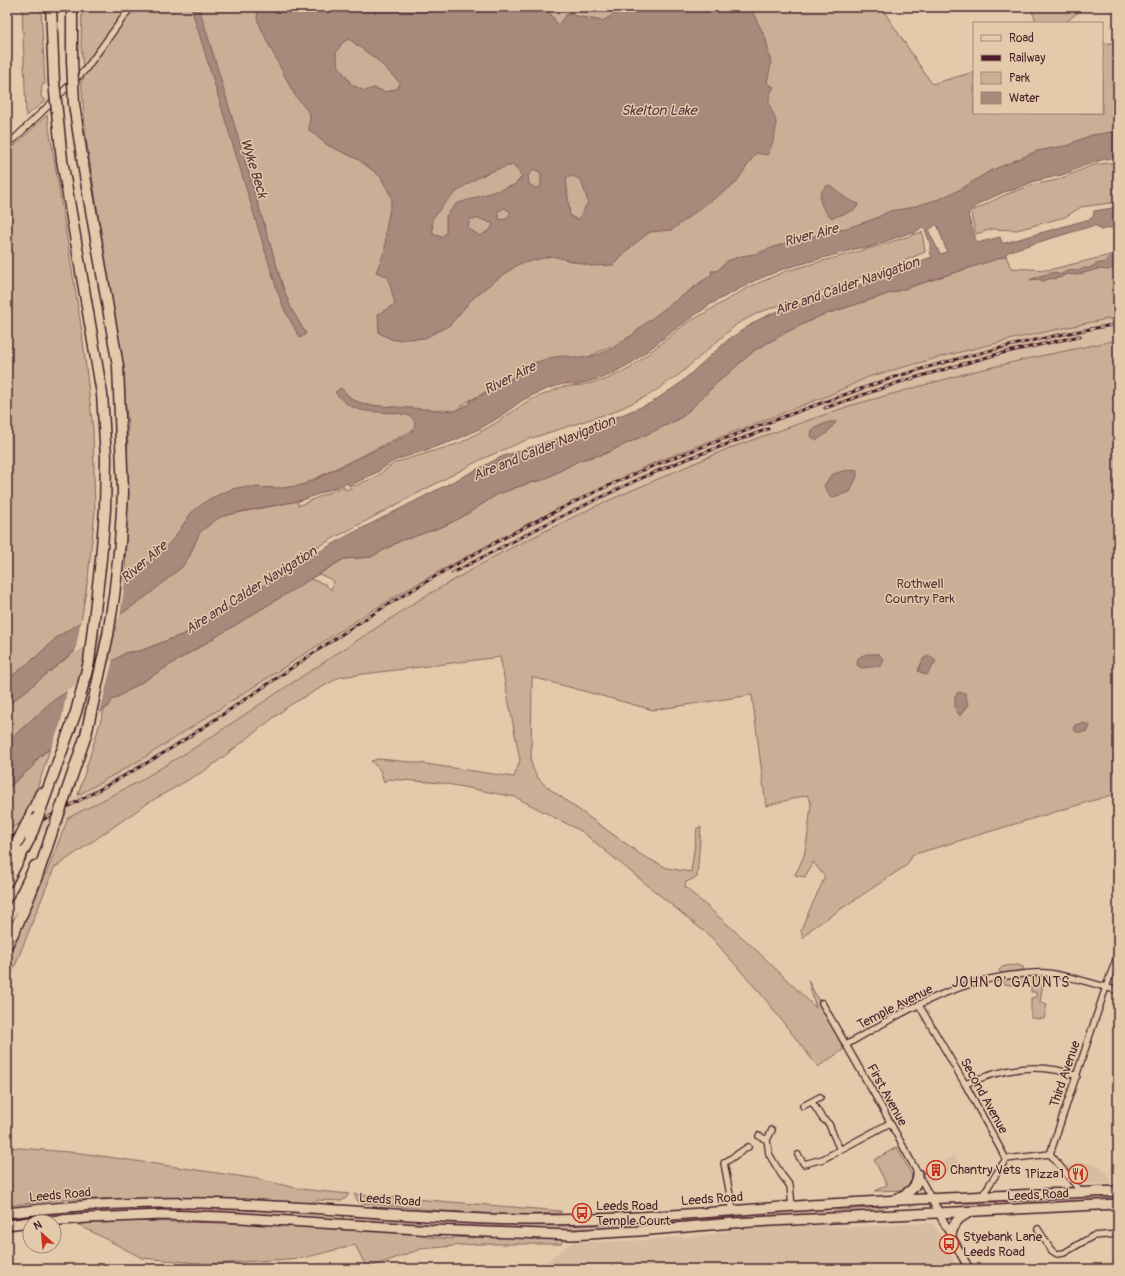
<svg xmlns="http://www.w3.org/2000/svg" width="1125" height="1276" font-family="Pangolin,sans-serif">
<rect width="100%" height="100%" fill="#e3caab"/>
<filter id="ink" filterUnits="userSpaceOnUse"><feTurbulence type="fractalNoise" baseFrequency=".025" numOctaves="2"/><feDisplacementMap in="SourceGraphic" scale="8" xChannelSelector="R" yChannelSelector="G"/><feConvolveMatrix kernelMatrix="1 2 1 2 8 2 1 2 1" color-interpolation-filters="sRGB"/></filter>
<g filter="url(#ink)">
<path fill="#d6bca0" d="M 1118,317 L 1118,340 L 1100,343 L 727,449 L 596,506 L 501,553 L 422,598 L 289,685 L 202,743 L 138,782 L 7,850 L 7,830 L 78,795 L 142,759 L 371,611 L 436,573 L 529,523 L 653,463 L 832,394 L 868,377 L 940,357 L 1017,338 L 1092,322 Z
M 954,1156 L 960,1165 L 929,1182 L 924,1172 Z
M 1075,1162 L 1088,1163 L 1099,1167 L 1106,1173 L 1110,1183 L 1081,1184 L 1064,1165 L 1074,1166 Z
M 928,1223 L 932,1223 L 937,1229 L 958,1269 L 536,1269 L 574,1241 L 600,1242 L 629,1241 L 710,1235 L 731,1230 L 744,1229 L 810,1225 L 854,1227 Z"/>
<path fill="#caae96" stroke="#8a6660" d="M 22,7 L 41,7 L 45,84 L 42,85 L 41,97 L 46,100 L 26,116 Z
M 82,7 L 881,7 L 932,84 L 974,72 L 974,113 L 1102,113 L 1102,44 L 1118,42 L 1118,136 L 942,200 L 750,257 L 702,281 L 631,336 L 584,359 L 535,362 L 512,378 L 467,402 L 454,412 L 428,423 L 292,490 L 236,493 L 125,584 L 128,424 L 101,232 L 86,138 L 81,79 L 84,79 L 81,45 Z
M 1030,7 L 1110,7 L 1081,10 L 1065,23 L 1037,23 Z
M 47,115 L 82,332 L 93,429 L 95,511 L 88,578 L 81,622 L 58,637 L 36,657 L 7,680 L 7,153 Z
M 1118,162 L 1118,202 L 1081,207 L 1065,217 L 1017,230 L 992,229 L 976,234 L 971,215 L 975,210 L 1002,196 L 1032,185 L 1057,180 L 1093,165 Z
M 922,232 L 925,252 L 880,271 L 760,312 L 737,324 L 680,374 L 649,395 L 613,412 L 526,440 L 482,459 L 319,546 L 309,547 L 312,556 L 298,565 L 290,572 L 268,583 L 194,630 L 140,651 L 129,652 L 125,653 L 50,703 L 7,742 L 7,706 L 121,614 L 182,567 L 190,555 L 199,532 L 207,526 L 220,517 L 227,515 L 298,501 L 298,506 L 344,486 L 345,490 L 376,477 L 394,463 L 460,443 L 496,423 L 528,401 L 562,387 L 582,385 L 605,380 L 629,369 L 684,325 L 747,288 L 786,271 L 878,246 Z
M 1118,253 L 1118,317 L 1092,322 L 1017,338 L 940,357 L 868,377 L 832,394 L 653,463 L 529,523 L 436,573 L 371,611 L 142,759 L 78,795 L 104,710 L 109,706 L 111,701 L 310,579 L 325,584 L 331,590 L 334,581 L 319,574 L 344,559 L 371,557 L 402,540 L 410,538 L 444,526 L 462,517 L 498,494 L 529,483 L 543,480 L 580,460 L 604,454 L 671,423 L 681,418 L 718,382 L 755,350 L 789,331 L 820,316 L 1006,256 L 1011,268 L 1049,270 Z
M 1118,340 L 1118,793 L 912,855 L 907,865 L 811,929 L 803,938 L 801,930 L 804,922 L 825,877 L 813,862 L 805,877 L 795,875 L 804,856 L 808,834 L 811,803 L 807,795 L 766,806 L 752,695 L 653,710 L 532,677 L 531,761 C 534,775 539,780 550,789 L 643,856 L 667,868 L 691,872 L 697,828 L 701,827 L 697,877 L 686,882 L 685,887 L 752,946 L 816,1008 L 808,980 L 844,1049 L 818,1067 L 761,994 L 711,937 L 581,831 L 515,797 L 442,783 L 388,779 L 384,782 L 380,770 L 371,761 L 378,759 L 412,762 L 514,777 L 520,760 L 500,657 L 340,677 L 290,705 L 209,768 L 148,803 L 54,868 L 11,976 L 7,981 L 7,954 L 44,879 L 68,818 L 138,782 L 202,743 L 289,685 L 422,598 L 501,553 L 596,506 L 727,449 L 849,406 L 971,372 L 1031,358 Z
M 50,749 L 37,789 L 21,823 L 7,830 L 7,789 L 33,766 C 37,758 43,754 50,749 Z
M 1018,965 L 1023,967 L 1024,970 L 1001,973 L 999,971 C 1001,964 1011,966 1018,965 Z
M 1025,977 L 1026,979 L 1025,982 C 1018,985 1005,987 1000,981 L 1000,980 Z
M 1035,977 L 1044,977 L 1040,1002 L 1047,1004 L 1044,1019 L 1031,1018 L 1031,998 L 1036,997 L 1036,992 L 1031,992 L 1031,980 L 1035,980 Z
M 7,1147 L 81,1153 L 258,1179 L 300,1189 L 349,1194 L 346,1198 L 341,1201 L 319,1200 L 313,1202 L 301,1203 L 242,1199 L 63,1199 L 7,1206 Z
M 897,1147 L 912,1176 L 912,1183 L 905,1190 L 874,1191 L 887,1185 L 874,1160 Z
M 354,1194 L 561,1211 L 561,1213 L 517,1215 L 442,1211 L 361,1203 L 358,1201 Z
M 1118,1195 L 1118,1200 L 1050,1203 L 1021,1201 L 966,1204 L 953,1203 L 965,1203 L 965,1199 Z
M 147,1207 L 158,1210 L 152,1211 L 43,1218 L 36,1213 L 80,1209 Z
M 188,1207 L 220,1207 L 344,1214 L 343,1220 L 258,1214 L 188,1212 L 176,1209 Z
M 882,1207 L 885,1210 L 885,1211 L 739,1219 L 712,1218 L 662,1223 L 656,1222 L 656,1219 L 826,1208 L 843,1210 Z
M 351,1215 L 526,1223 L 548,1226 L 626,1224 L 631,1225 L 631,1229 L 585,1231 L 507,1231 L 351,1220 Z
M 131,1221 L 269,1224 L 403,1230 L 426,1235 L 427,1237 L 453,1239 L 453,1237 L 471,1238 L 482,1236 L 565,1239 L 561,1244 L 475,1244 L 421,1249 L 367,1268 L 355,1245 L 303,1258 L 210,1264 L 142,1258 L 77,1224 Z"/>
<path fill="#a9897b" stroke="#835f5b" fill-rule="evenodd" d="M 191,7 L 199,7 L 283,287 L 291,308 L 306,334 L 300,338 L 285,311 L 277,290 Z
M 258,7 L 546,7 L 558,25 L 567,14 L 602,21 L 615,14 L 619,7 L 750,7 L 766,39 L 771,64 L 767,83 L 768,84 L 774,87 C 761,105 777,112 776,126 C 776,136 771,146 768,155 L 756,153 L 735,184 L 702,207 L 672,230 L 650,232 L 632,246 L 613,265 L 591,266 L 552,256 L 519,264 L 489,285 L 471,300 L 450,325 L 425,338 L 393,340 L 379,333 L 378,314 L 395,304 L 388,277 L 376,272 L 385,250 L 386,229 L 392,198 L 380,176 L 359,160 L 327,145 L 309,130 L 310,114 L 294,94 L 268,43 L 257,19 ZM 349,39 L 377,60 L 400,83 L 398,88 L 386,92 L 374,88 L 365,91 L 352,85 L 338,65 L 336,53 L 342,43 ZM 514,165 L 522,177 L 514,185 L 456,204 L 446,216 L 446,233 L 441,237 L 433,234 L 432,219 C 438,212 444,203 451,197 C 468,181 491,169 514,165 ZM 534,169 L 541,173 L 541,187 L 535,188 L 529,184 L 528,176 ZM 573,176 L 581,180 L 588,202 L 578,220 L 570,216 L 566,178 ZM 504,208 L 511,212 L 506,219 L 500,220 L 497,212 ZM 470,219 L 481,219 L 493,224 L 491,229 L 480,236 L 468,228 Z
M 1118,131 L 1118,158 L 1105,159 L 1086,165 L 1062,175 L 1035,181 L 1013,190 L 1004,192 L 980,203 L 971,211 L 968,215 L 977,243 L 1000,237 L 1002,243 L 1005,243 L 1090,219 L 1093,217 L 1094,211 L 1118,207 L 1118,226 L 1100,230 L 1097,226 L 1092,226 L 1016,249 L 1006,253 L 1006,256 L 820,316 L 789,331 L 755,350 L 718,382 L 681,418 L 671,423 L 604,454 L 580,460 L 543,480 L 529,483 L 498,494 L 462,517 L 444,526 L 410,538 L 402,540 L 371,557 L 344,559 L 332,566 L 111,701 L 109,706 L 42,754 L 35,761 L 33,766 L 7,789 L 7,742 L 50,703 L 125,653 L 129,652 L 140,651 L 194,630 L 268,583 L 290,572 L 305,560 L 347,536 L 503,456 L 584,430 L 651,403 L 679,384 L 729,339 L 758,320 L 773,313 L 899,272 L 904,267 L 932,257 L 930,252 L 930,244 L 925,229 L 921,228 L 913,234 L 912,232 L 867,248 L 859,248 L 783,269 L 754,281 L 711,304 L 678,327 L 633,362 L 610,375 L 602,378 L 579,384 L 563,384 L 544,390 L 523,400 L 495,420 L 481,428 L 456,440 L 393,461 L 376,473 L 349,486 L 347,483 L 303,500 L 240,512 L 220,517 L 200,532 L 190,555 L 182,567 L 147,596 L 121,614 L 7,706 L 7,680 L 36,657 L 57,637 L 81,622 L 150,561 L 159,555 L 174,538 L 191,513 L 209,499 L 232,489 L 242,487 L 283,488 L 302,485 L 322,476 L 411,433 C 416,428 416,420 410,416 C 381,407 357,421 335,392 L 341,388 L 353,400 L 367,405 L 455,411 L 469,404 L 470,400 L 474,399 L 522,373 C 535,361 550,356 567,356 C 572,357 577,359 582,358 C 594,357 607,351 617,345 C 629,340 636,331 646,323 C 665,308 686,293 706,279 L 712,274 L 711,271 L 717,271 L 727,261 L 741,256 L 755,254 L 794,240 L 835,232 L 874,219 L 890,211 L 909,208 L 939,199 L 961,189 L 990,171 L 1037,151 L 1070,145 L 1076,141 L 1092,135 ZM 937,224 L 947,252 L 940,254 L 929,232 L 929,230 Z
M 828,185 C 839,189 844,201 857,203 L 858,205 C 856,212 839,215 832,218 C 821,210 814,194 828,185 Z
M 1110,258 L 1118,258 L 1118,268 L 1115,270 L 1112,268 L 1109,270 L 1098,269 L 1076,275 L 1067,274 L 1059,278 L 1048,279 L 1044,281 L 1037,279 L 1030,280 L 1039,276 L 1056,272 L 1059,275 L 1070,270 L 1078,271 L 1084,268 L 1090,268 L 1096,264 L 1105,262 L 1108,259 Z
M 829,422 L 836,422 L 826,434 L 816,440 L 811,436 L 812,429 Z
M 857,470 L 857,476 L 850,492 L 831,498 L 824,486 L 831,475 L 843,471 Z
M 866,654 L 879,654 L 884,660 L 881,666 L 861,668 L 857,665 L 858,658 Z
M 929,655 L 936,661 L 927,675 L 918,671 L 923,659 Z
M 958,692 L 965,693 L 968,704 L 960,716 L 955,708 L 955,696 Z
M 1083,723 L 1090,725 L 1088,731 L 1083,732 L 1076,732 L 1073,729 L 1075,725 Z"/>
<path fill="#e3caab" d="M 125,581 L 120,617 L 75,654 L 81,619 Z
M 113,659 L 99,716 L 50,751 L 61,722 L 67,690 Z"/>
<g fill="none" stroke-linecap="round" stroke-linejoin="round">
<defs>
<path id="minor" d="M 7,146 L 85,70 L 131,7
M 822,1003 L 885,1113 L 931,1198
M 919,1005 L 965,1084 L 1006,1159 L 982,1196
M 846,1045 C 898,1014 953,982 1013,975 C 1024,974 1036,972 1047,973 C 1071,976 1095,984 1118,991
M 965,1084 C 1002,1069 1039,1061 1077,1076
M 812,1102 L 822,1118 L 829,1124 L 833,1134 L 840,1150
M 803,1106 L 820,1097
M 772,1130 L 767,1140 L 769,1154 L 781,1174 L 790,1186 L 792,1207
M 759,1136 L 767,1140
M 798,1155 L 804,1164 L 823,1159 L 890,1123
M 1006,1159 L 1050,1154
M 1082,1193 L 1050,1154 L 1106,987 L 1118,954
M 733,1211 L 724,1163 L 748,1147
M 1038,1229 L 1051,1250 L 1057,1254 L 1064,1253 L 1093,1236 L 1118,1234"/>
<path id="tertiary" d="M 931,1198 L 969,1269"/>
<path id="primary" d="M 896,1199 C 908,1193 918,1188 918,1174
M 7,1213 C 81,1204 156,1201 230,1204 C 329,1207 427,1219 526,1220 C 627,1221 727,1210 828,1204 C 924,1198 1021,1195 1118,1191
M 34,1222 L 88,1218 L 162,1215 L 224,1217 L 433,1230 L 572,1235 L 639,1231 L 733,1223 L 1118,1204
M 7,1225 L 30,1222
M 951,1235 C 954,1222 957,1219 970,1212"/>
<path id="motorway" d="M 51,7 L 54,82
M 72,7 L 72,60
M 63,802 L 86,735 L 108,635 L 114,596 L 120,543 L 123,493 L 118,366 L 84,170 L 74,104
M 39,814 L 76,712 L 89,662 L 101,559 L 105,509 L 106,458 L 102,394 L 62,160 L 58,121
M 29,819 L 41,793
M 7,863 L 16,845
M 7,882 L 30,838
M 7,920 L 20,897 L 35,866
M 7,945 C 27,908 40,869 53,829"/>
</defs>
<use href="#minor" stroke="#4a1f2b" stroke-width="8"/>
<use href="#tertiary" stroke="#4a1f2b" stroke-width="10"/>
<use href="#primary" stroke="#4a1f2b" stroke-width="12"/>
<use href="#motorway" stroke="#4a1f2b" stroke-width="13"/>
<use href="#minor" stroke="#e3caab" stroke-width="5.5"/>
<use href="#tertiary" stroke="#e3caab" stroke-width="7"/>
<use href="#primary" stroke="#e3caab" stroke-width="9"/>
<use href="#motorway" stroke="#e3caab" stroke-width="10"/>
<defs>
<path id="rail" d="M 825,408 L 900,382 L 998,354 L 1080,336
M 452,573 L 552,521 L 639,479 L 679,462 L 768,429
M 7,839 C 62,809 117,782 170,749 C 254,696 333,636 419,586 C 490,544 564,505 639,472 C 683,453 728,438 772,421 C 813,406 854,391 895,377 C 968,354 1042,337 1118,324"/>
</defs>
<use href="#rail" stroke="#4a1f2b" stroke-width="3"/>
<use href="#rail" stroke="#e3caab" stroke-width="1.5" stroke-dasharray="4.5" stroke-linecap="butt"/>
<defs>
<path id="motorway-bridge" d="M 72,60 L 74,104
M 54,82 L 58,121
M 55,825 L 63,802
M 30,838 L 39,814
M 16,845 L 29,819"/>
</defs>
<use href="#motorway-bridge" stroke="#4a1f2b" stroke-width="13" stroke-linecap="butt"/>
<use href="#motorway-bridge" stroke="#e3caab" stroke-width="10"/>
</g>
</g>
<defs>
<symbol id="building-ring" viewBox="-11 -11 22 22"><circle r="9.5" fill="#e3caab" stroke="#c8321e" stroke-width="1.5"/><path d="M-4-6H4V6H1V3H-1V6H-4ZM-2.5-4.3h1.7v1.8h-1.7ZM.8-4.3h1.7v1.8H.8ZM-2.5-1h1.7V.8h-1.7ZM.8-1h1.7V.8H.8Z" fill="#c8321e"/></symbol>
<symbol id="restaurant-ring" viewBox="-11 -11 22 22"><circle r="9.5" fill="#e3caab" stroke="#c8321e" stroke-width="1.5"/><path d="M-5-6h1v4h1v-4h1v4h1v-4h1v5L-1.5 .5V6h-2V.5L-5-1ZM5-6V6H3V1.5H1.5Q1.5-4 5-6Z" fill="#c8321e"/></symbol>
<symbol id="bus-ring" viewBox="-11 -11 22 22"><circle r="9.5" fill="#e3caab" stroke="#c8321e" stroke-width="1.5"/><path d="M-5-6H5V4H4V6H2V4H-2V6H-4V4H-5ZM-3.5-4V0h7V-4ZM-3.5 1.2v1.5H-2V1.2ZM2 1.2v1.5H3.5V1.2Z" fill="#c8321e"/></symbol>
</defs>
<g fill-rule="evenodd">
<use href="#building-ring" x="925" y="1159" width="22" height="22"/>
<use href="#restaurant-ring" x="1067" y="1163" width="22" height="22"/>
<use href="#bus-ring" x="571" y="1202" width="22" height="22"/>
<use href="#bus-ring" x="938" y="1233" width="22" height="22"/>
</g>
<g text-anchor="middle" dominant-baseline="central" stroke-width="3" stroke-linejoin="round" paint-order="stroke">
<g font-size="13" fill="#5d343b" stroke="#e3caab">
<text x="920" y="584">Rothwell<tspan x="920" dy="15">Country Park</tspan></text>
</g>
<g font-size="13" fill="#4a1f2b" stroke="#e3caab">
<text transform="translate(895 1007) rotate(-27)">Temple Avenue</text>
<text transform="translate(1065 1074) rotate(-71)">Third Avenue</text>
<text transform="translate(887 1095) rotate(61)">First Avenue</text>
<text transform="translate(984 1096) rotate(61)">Second Avenue</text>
<text transform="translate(60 1195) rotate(-5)">Leeds Road</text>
<text transform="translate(1038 1195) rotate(-3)">Leeds Road</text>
<text transform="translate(712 1199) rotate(-4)">Leeds Road</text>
<text transform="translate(390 1200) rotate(4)">Leeds Road</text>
</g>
<g font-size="13" fill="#4a1f2b" stroke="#e3caab" text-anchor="start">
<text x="950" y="1170">Chantry Vets</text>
<text x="1064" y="1174" text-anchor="end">1Pizza1</text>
<text x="596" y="1206">Leeds Road<tspan x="596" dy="15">Temple Court</tspan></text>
<text x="963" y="1237">Styebank Lane<tspan x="963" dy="15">Leeds Road</tspan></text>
</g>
<g font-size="14" font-style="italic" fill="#5d343b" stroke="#e3caab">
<text x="659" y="110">Skelton Lake</text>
<text transform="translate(254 168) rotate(73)">Wyke Beck</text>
<text transform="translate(811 235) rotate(-15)">River Aire</text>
<text transform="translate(847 286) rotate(-19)">Aire and Calder Navigation</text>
<text transform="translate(510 378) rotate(-27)">River Aire</text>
<text transform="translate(544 448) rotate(-22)">Aire and Calder Navigation</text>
<text transform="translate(144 562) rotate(-41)">River Aire</text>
<text transform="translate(251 590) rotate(-32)">Aire and Calder Navigation</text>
</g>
<g font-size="14" letter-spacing="1" fill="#4a1f2b" stroke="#e3caab">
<text x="1011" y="982">JOHN O' GAUNTS</text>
</g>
</g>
<rect width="1125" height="1276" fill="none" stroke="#e3caab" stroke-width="24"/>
<rect x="12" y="12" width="1101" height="1252" fill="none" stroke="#4a1f2b" stroke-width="1.5" filter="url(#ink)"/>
<rect x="973" y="22" width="130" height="92" fill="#e3caab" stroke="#a68678"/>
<rect x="981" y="35" width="20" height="6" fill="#e3caab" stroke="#a68678"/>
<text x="1009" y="42" font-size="12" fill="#4a1f2b">Road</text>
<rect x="981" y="55" width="20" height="6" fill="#4a1f2b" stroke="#a68678"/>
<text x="1009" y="62" font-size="12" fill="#4a1f2b">Railway</text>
<rect x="981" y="72" width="20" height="12" fill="#caae96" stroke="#a68678"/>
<text x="1009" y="82" font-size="12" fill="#4a1f2b">Park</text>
<rect x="981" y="92" width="20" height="12" fill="#a9897b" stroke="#a68678"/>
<text x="1009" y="102" font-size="12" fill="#4a1f2b">Water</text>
<g transform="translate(42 1234) rotate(333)"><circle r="19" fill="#e3caab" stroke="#a68678"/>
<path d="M0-3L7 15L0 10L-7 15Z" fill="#c8321e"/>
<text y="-6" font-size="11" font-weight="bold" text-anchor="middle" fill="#4a1f2b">N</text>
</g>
</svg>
